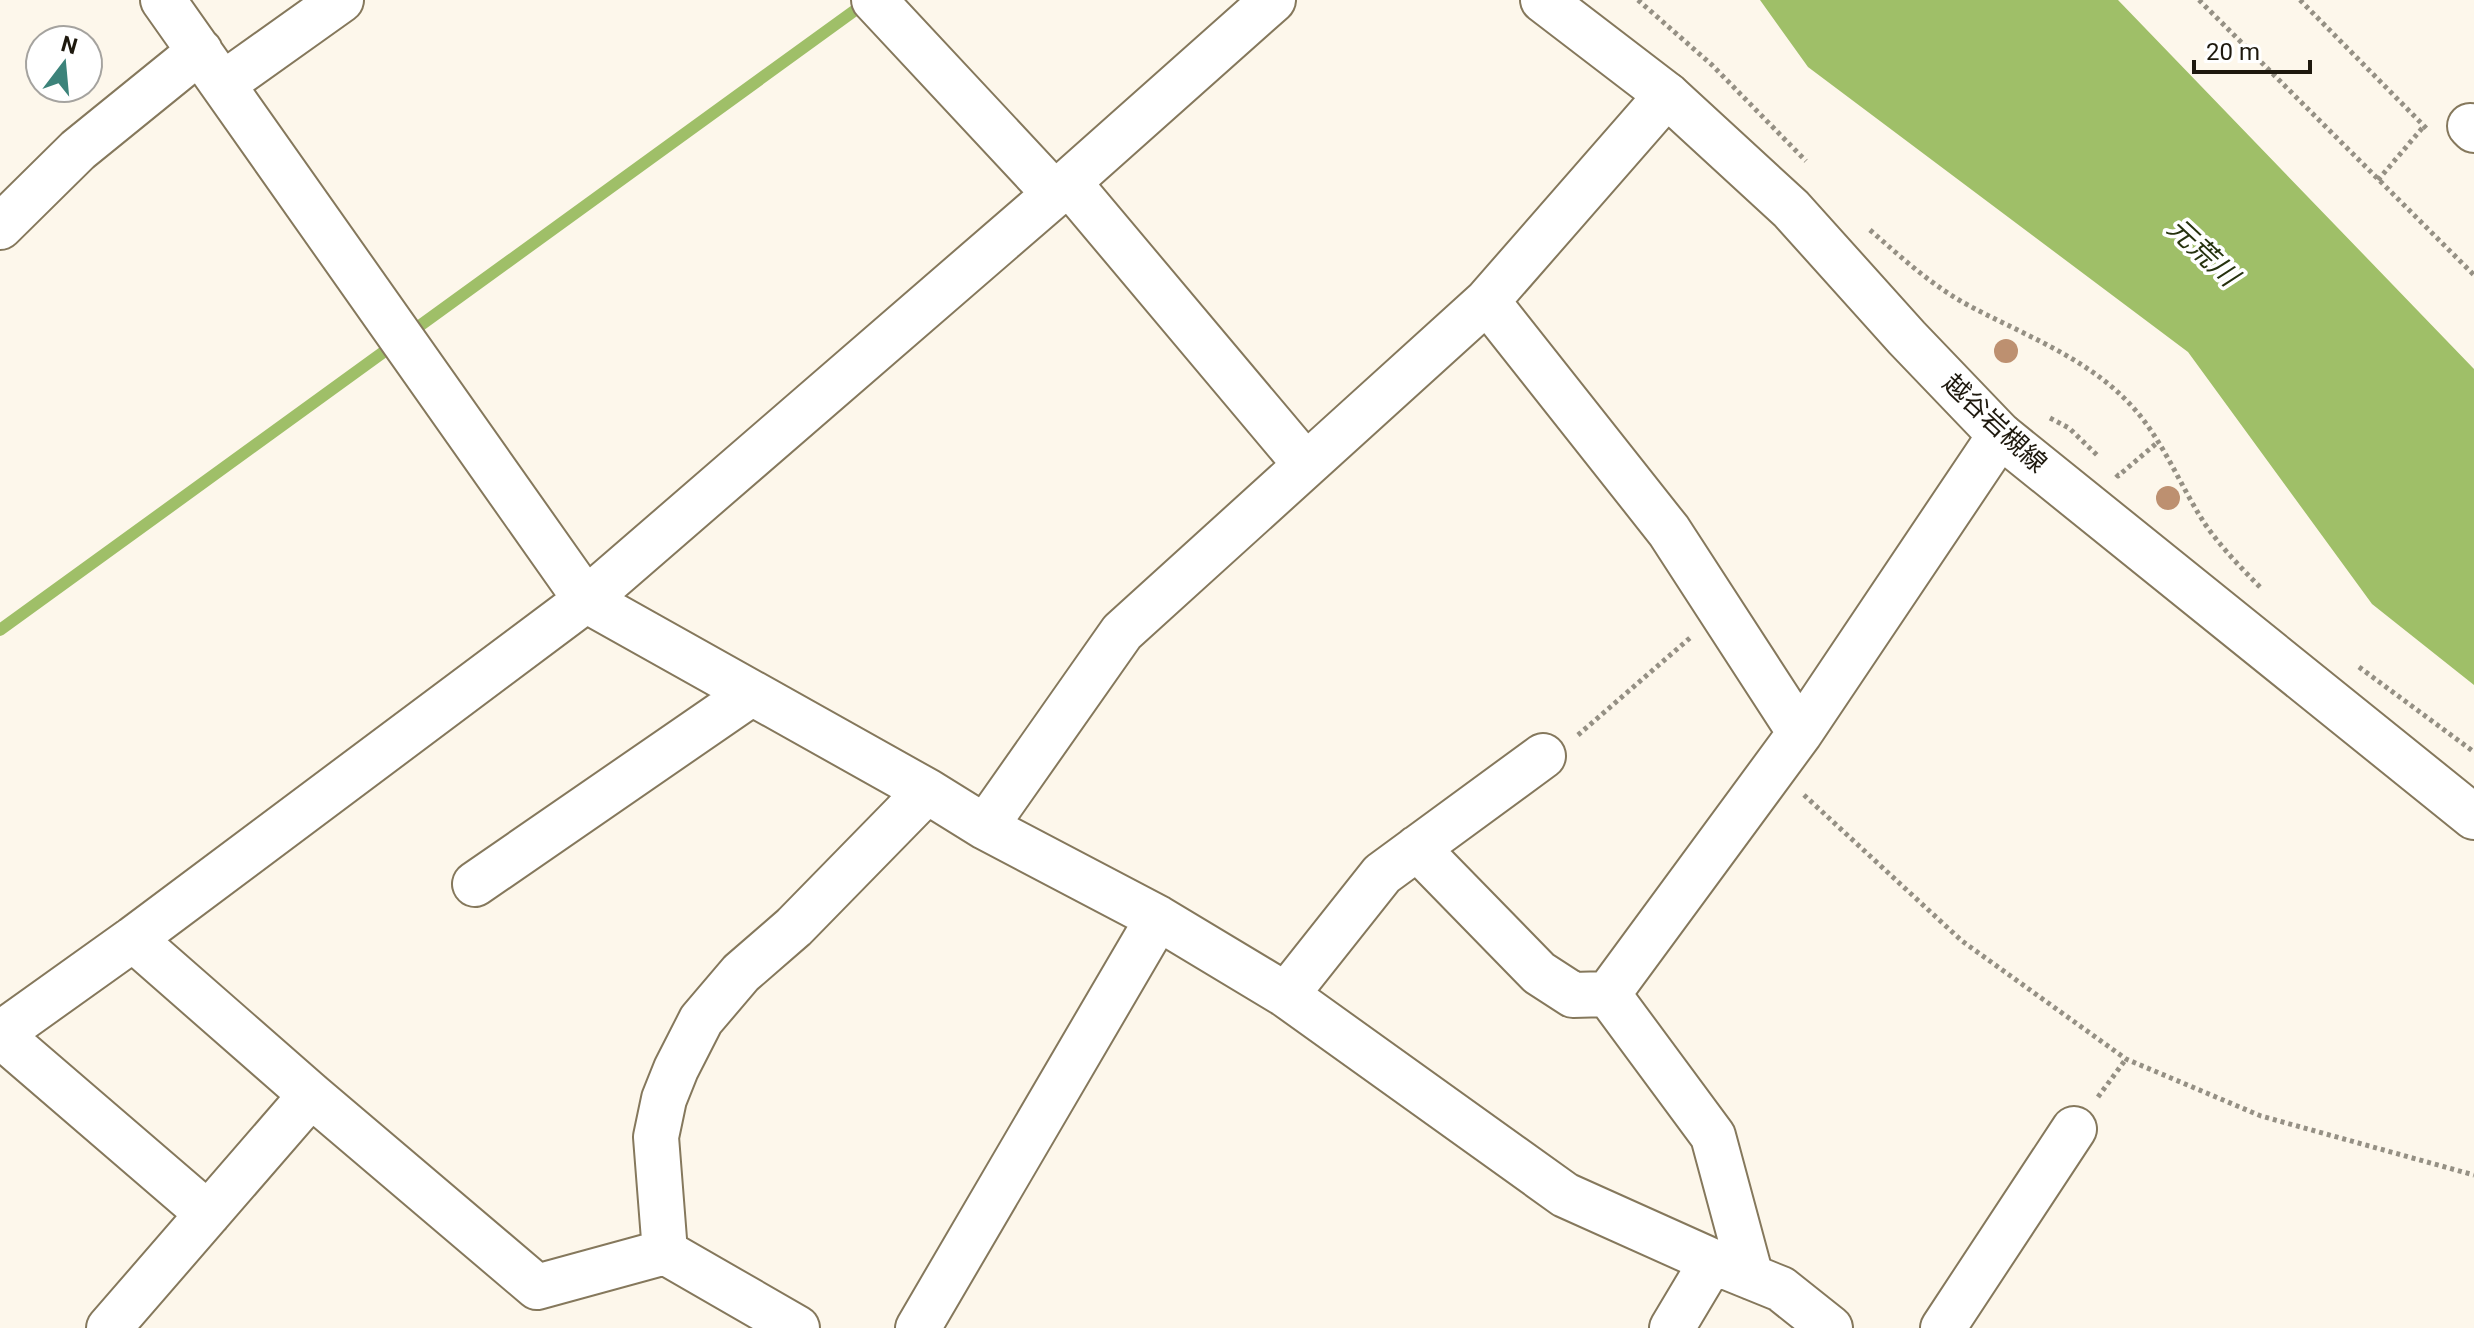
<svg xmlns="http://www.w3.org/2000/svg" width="2474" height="1328" font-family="Roboto,'Noto Sans JP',sans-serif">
<rect width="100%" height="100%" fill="#fdf7eb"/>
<path fill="#9fbf68" d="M 1760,0 L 2118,0 L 2474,369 L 2474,685 L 2372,604 L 2188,352 L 1808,67 Z"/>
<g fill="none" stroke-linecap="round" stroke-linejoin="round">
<path stroke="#9fbf68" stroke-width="12" d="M 0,630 L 854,11"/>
<defs>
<path id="minor" d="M 163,0 L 586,600 L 927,791 L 985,827 L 1158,918 L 1286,995 L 1565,1195 L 1712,1261 L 1781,1289 L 1830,1328
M 874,0 L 1055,194
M 223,84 L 341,0
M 2470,126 L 2474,130
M 1068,182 L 1306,465
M 0,227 L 78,150 L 200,51
M 1487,301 L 1667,95
M 985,827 L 1122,632 L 1487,301 L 1669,531 L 1800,733
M 1417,848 L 1539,973 L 1573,995 L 1608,994
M 475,884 L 752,693
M 133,939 L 311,1095 L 537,1287 L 665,1252 L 797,1328
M 1286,995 L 1382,874 L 1543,756
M 0,1034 L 133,939 L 586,600 L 1055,194 L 1273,0
M 0,1035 L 208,1214
M 665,1252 L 656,1137 L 664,1099 L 676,1069 L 701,1020 L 741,973 L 794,927 L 927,791
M 1751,1277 L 1713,1136 L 1608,994 L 1800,733 L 2000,435
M 109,1328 L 311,1095
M 918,1328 L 1158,918
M 1672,1328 L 1712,1261
M 1943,1328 L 2074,1129"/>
<path id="major" d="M 1543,0 L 1667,95 L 1791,209 L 1907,338 L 2000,435 L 2474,817"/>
</defs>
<use href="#minor" stroke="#85785c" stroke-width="48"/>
<use href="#major" stroke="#85785c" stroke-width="48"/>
<path stroke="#959084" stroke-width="5" stroke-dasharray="4 4" stroke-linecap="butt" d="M 1638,0 L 1712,65 L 1806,161
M 2199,0 L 2474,275
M 2300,0 L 2428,130
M 2378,180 L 2424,126
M 1870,230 C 1901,257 1930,284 1966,304 C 2021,334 2082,355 2127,401 C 2161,435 2179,484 2205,524 C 2221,547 2241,568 2261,588
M 2050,418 L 2069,428 L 2098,456
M 2116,474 L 2118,476 L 2158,442
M 2359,667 L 2474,752
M 1578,735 L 1691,637
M 1804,795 L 1962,941 L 2126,1059 L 2261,1116 L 2474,1175
M 2098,1097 L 2126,1059"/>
<use href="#minor" stroke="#fff" stroke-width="44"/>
<use href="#major" stroke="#fff" stroke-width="44"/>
</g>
<g fill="#bd9070">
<circle cx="2006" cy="351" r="12"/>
<circle cx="2168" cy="498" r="12"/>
</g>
<g text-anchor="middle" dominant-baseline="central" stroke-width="7" stroke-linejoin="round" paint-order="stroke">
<g font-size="26" fill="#1e190e" stroke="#fff">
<text transform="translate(1995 423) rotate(43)">越谷岩槻線</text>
</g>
<g font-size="28" font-style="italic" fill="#26320e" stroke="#fff">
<text transform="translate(2203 252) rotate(43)">元荒川</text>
</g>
</g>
<g transform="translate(64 64) rotate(16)"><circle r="38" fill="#ffffff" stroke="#a5a39f" stroke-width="2"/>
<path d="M0-6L14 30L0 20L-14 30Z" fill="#3c837a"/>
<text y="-12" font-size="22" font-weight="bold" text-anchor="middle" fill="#1e190e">N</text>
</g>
<path d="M2194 60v12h116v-12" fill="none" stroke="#1e190e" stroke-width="4"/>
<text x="2206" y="60" font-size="24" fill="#1e190e" stroke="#ffffff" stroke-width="6" paint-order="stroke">20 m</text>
</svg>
